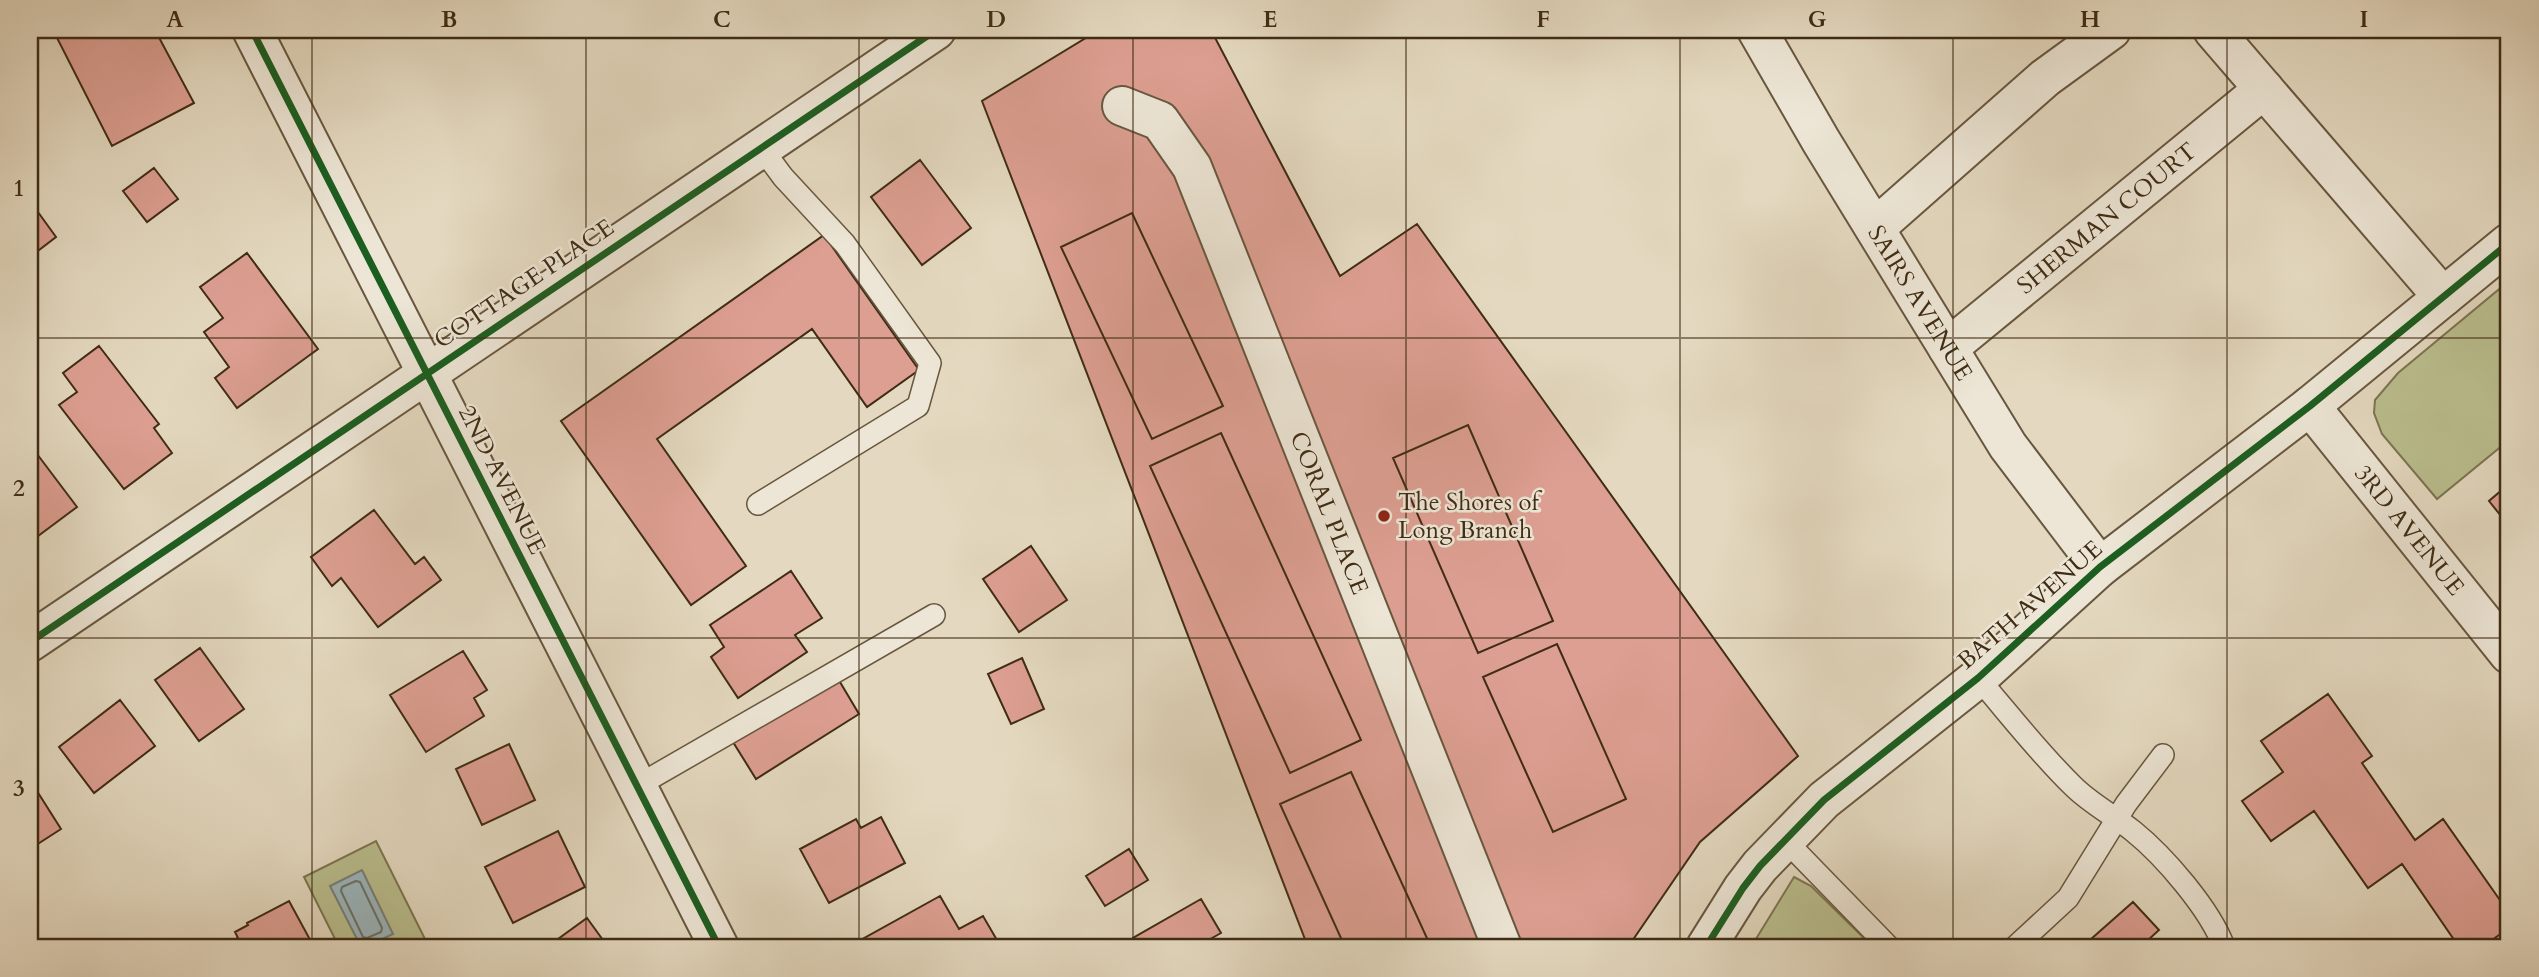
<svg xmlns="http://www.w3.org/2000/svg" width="2539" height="977" font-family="Cardo,serif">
<rect width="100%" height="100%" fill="#e4d9c0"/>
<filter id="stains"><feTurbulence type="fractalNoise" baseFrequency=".00286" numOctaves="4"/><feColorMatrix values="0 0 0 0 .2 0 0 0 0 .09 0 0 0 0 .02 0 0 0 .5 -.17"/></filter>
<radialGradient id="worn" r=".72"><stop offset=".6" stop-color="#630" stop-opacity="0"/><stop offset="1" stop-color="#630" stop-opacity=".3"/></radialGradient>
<path fill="#babe8e" stroke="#7c7551" stroke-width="2" d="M 2509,281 L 2509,440 L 2437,499 L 2382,434 L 2374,413 L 2375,400 L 2398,373 Z
M 376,841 L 429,947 L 339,947 L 304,877 Z
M 1794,877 L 1811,886 L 1873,947 L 1751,947 Z"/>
<path fill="#9bb7be" stroke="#767f7a" stroke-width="2" d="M 362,870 L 393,934 L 365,947 L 361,947 L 330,886 Z"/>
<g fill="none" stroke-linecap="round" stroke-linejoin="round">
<path stroke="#6d7269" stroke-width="2" d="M 356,881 L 360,882 L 382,928 L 381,932 L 367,938 L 363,937 L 341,891 L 342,887 Z"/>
</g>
<path fill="#dd9f92" stroke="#3f2c14" stroke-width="2" d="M 53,30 L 155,30 L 194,103 L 112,146 Z
M 1099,30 L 1211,30 L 1340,276 L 1417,224 L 1798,756 L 1700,842 L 1628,947 L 1308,947 L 982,101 Z
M 920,160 L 971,228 L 922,265 L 871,197 Z
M 154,168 L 178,199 L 147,222 L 123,191 Z
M 30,201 L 56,237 L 30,257 Z
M 1132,213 L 1223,406 L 1152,439 L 1061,247 Z
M 824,235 L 919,370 L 867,407 L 812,329 L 657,439 L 746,566 L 691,605 L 561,421 Z
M 247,253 L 318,349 L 237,408 L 215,378 L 229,367 L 204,332 L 223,318 L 200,287 Z
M 99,346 L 159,424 L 154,428 L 172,453 L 124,489 L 59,405 L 77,392 L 63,373 Z
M 1468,425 L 1553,621 L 1478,653 L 1393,458 Z
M 1221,433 L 1361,740 L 1290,773 L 1150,466 Z
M 31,446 L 77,507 L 30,542 L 30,448 Z
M 2509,484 L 2509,526 L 2489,501 Z
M 374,510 L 415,564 L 424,557 L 441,580 L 378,627 L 341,578 L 332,586 L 311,557 Z
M 1031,546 L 1067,600 L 1019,632 L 983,579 Z
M 791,571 L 822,618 L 795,635 L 807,652 L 738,698 L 711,657 L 724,647 L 710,625 Z
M 1557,644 L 1626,799 L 1553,832 L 1483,677 Z
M 200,648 L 244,709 L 199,741 L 155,680 Z
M 463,651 L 487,690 L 474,698 L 484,716 L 426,752 L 390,695 Z
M 1022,658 L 1044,709 L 1011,724 L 988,674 Z
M 837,677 L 859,714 L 756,779 L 733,742 Z
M 2328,694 L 2372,756 L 2362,763 L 2415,840 L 2443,819 L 2509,913 L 2509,928 L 2482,947 L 2459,947 L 2402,864 L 2368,888 L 2314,811 L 2271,841 L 2242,801 L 2283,772 L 2261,741 Z
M 120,700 L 155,746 L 94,793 L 59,747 Z
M 509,744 L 535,800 L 482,825 L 456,769 Z
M 1351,772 L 1431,947 L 1345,947 L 1280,804 Z
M 30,780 L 61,829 L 30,849 Z
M 881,817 L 905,863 L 829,903 L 800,849 L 856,819 L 861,828 Z
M 558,831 L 585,887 L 513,923 L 485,867 Z
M 1129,849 L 1148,880 L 1105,906 L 1086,876 Z
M 940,896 L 959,929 L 983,916 L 1001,947 L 862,947 L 859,941 Z
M 1201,899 L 1221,933 L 1196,947 L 1138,947 L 1133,938 Z
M 289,901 L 314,947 L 220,947 L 238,938 L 235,932 L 248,925 L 247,923 Z
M 2133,902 L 2159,930 L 2147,941 L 2153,947 L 2082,947 Z
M 587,918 L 608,947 L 547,947 Z"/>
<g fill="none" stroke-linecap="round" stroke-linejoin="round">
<defs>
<path id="service" d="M 758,504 L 918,406 L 930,363 L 845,244 L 783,177 L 760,146
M 1978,678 C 2009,714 2039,753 2073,786 C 2091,804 2113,815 2133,831 C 2164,856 2210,909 2224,947
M 637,786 L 934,615
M 1785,840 L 1889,947
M 2015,947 L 2068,898 L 2126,804 L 2163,755"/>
<g id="minor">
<path id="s1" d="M 1757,30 L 1821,141 L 2008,446 L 2100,567"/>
<path d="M 2213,30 L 2443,297"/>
<path id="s2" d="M 1122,106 L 1160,121 L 1192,167 L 1502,947"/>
<path d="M 1875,228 L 2045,78 L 2111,30"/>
<path id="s3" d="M 1948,348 L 2264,89"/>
<path id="s4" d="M 2310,406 L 2509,654"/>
<path d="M 30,642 L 936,30"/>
</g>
<path id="tertiary" d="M 252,30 L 719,947
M 1706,947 L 1743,888 L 1760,866 L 1824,800 L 1978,678 L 2100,567 L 2310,406 L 2509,243"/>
</defs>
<use href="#service" stroke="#68573f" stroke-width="24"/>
<use href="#minor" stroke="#68573f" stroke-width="42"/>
<use href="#tertiary" stroke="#68573f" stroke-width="42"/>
<use href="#service" stroke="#ede6d6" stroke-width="21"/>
<use href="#minor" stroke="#ede6d6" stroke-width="38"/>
<use href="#tertiary" stroke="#ede6d6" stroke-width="38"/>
<defs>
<path id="cycleway" d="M 252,30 L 719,947
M 30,642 L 936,30
M 1706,947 L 1743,888 L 1760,866 L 1824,800 L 1978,678 L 2100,567 L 2310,406 L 2509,243"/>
</defs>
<use href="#cycleway" stroke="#ede6d6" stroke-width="11"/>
<use href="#cycleway" stroke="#1b5e20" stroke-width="7"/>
</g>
<path fill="none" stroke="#3f2c14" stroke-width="2" stroke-opacity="0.55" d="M 312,30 L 312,947M 586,30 L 586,947M 859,30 L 859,947M 1133,30 L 1133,947M 1406,30 L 1406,947M 1680,30 L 1680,947M 1953,30 L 1953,947M 2227,30 L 2227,947M 30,338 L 2509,338M 30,638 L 2509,638"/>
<circle fill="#8f2418" stroke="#ede6d6" stroke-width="2.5" cx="1384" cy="516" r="7"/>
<g text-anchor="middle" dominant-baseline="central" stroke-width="5" stroke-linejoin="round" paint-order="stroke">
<g font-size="24" fill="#3f2c14" stroke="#ede6d6">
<text stroke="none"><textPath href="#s3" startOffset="205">SHERMAN COURT</textPath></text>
<text transform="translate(524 284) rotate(-34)">COTTAGE PLACE</text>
<text stroke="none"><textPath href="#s1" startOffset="318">SAIRS AVENUE</textPath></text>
<text transform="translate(502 480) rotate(63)">2ND AVENUE</text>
<text stroke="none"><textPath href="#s2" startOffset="469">CORAL PLACE</textPath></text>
<text stroke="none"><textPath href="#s4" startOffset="159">3RD AVENUE</textPath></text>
<text transform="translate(2030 605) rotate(-41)">BATH AVENUE</text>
</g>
<g font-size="24" fill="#3f2c14" stroke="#ede6d6" text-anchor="start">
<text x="1398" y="502">The Shores of<tspan x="1398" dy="28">Long Branch</tspan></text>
</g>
</g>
<rect width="2539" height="977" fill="none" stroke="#e4d9c0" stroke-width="77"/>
<rect x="38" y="38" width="2462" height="901" fill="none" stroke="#3f2c14" stroke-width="2.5"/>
<g font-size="23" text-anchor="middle" font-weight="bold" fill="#3f2c14">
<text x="175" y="27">A</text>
<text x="449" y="27">B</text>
<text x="722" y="27">C</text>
<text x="996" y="27">D</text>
<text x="1270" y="27">E</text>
<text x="1543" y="27">F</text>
<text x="1817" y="27">G</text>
<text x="2090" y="27">H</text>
<text x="2364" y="27">I</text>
<text x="19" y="196">1</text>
<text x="19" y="496">2</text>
<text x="19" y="796">3</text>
</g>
<rect width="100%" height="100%" filter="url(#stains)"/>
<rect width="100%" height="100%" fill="url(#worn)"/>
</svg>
